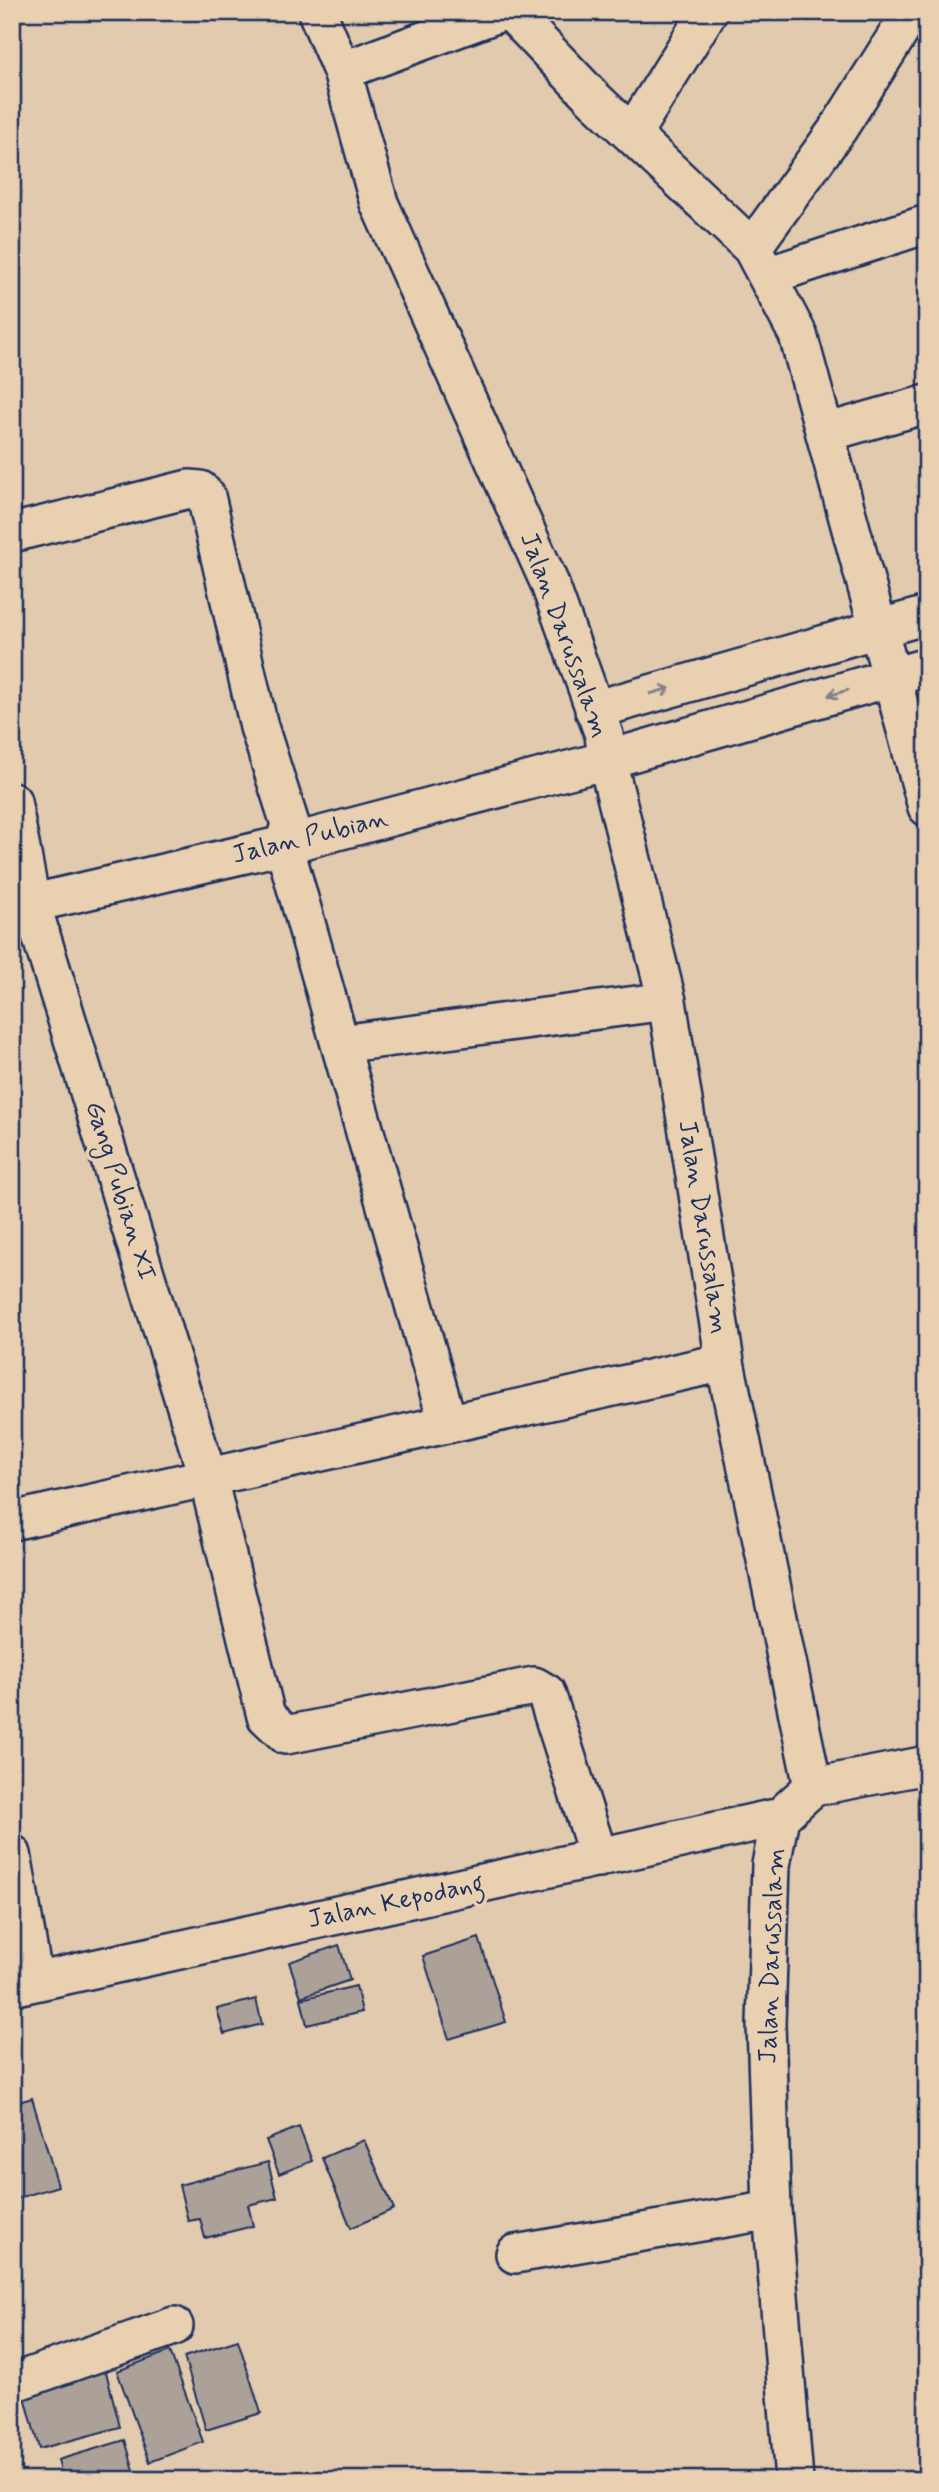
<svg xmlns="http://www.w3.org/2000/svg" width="939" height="2492" font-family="Mynerve,sans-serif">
<rect width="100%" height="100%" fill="#e1caae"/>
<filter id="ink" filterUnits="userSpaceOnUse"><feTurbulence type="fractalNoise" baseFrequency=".0143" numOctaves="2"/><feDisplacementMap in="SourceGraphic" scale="14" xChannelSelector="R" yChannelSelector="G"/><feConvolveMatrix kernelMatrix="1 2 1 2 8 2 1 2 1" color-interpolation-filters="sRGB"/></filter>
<g filter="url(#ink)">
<path fill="#aca198" stroke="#1b2f5e" stroke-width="2" d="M 479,1938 L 506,2022 L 449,2039 L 423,1956 Z
M 339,1945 L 350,1980 L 301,1997 L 289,1962 Z
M 356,1986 L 362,2012 L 307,2025 L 301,1999 Z
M 256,1999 L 262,2024 L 224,2034 L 217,2009 Z
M 32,2098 L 58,2186 L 12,2200 L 12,2104 Z
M 299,2127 L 312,2161 L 279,2174 L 266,2140 Z
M 364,2140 L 394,2209 L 351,2228 L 322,2158 Z
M 268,2162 L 277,2198 L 248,2205 L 253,2226 L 205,2238 L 200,2219 L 188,2221 L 179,2185 Z
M 238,2340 L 261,2413 L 206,2430 L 184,2357 Z
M 170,2351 L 203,2442 L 150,2462 L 117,2371 Z
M 105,2368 L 120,2427 L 39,2449 L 23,2389 Z
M 125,2440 L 136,2477 L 126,2480 L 63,2480 L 58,2460 Z"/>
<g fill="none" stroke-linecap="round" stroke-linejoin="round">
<defs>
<path id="minor" d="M 317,12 L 342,71 L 379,203 L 549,582 L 604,735 L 607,760 L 667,1001 L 725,1362 L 813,1787 L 780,1817 L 771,1865 L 766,2024 L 772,2210 L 794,2480
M 511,12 L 593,98 L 752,248 L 798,335 L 927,807
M 342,71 L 501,12
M 632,134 L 708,12
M 752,248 L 838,129 L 912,12
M 767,276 L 927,224
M 825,433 L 927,404
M 12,533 L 189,489 L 200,490 L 206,496 L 259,727 L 290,824 L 284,845 L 340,1044 L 667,1001
M 594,710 L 927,615
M 12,801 L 31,903 L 208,1478 L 266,1716 L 286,1735 L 534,1686 L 546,1693 L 599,1858
M 12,908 L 284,845 L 607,760 L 927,667
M 340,1044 L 448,1424
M 12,1521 L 725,1362
M 813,1787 L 927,1765
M 12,1854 L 34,1982
M 12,1987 L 780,1817
M 515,2254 L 772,2210
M 12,2383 L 174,2326"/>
</defs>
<use href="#minor" stroke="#1b2f5e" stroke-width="42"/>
<use href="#minor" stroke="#e9d0b1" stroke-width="37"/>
</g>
<defs><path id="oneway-shaft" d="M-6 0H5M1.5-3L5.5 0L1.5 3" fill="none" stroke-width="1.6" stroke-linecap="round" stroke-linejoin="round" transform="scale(1.75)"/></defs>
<g stroke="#828088">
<use href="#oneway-shaft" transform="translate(660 691) rotate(-16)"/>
<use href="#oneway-shaft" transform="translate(838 693) rotate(164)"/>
</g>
</g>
<g text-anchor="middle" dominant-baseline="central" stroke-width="7" stroke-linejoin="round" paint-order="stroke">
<g font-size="26" fill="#1b2f5e" stroke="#e9d0b1">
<text transform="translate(564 635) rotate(70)">Jalan Darussalam</text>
<text transform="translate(310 837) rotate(-14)">Jalan Pubian</text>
<text transform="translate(120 1191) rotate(73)">Gang Pubian XI</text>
<text transform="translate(703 1227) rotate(81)">Jalan Darussalam</text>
<text transform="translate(396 1902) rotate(-12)">Jalan Kepodang</text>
<text transform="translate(772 1956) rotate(-88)">Jalan Darussalam</text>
</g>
</g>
<rect width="939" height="2492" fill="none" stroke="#e9d0b1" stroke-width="42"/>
<rect x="21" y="21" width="897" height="2450" fill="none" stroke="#1b2f5e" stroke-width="2.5" filter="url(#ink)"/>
</svg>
